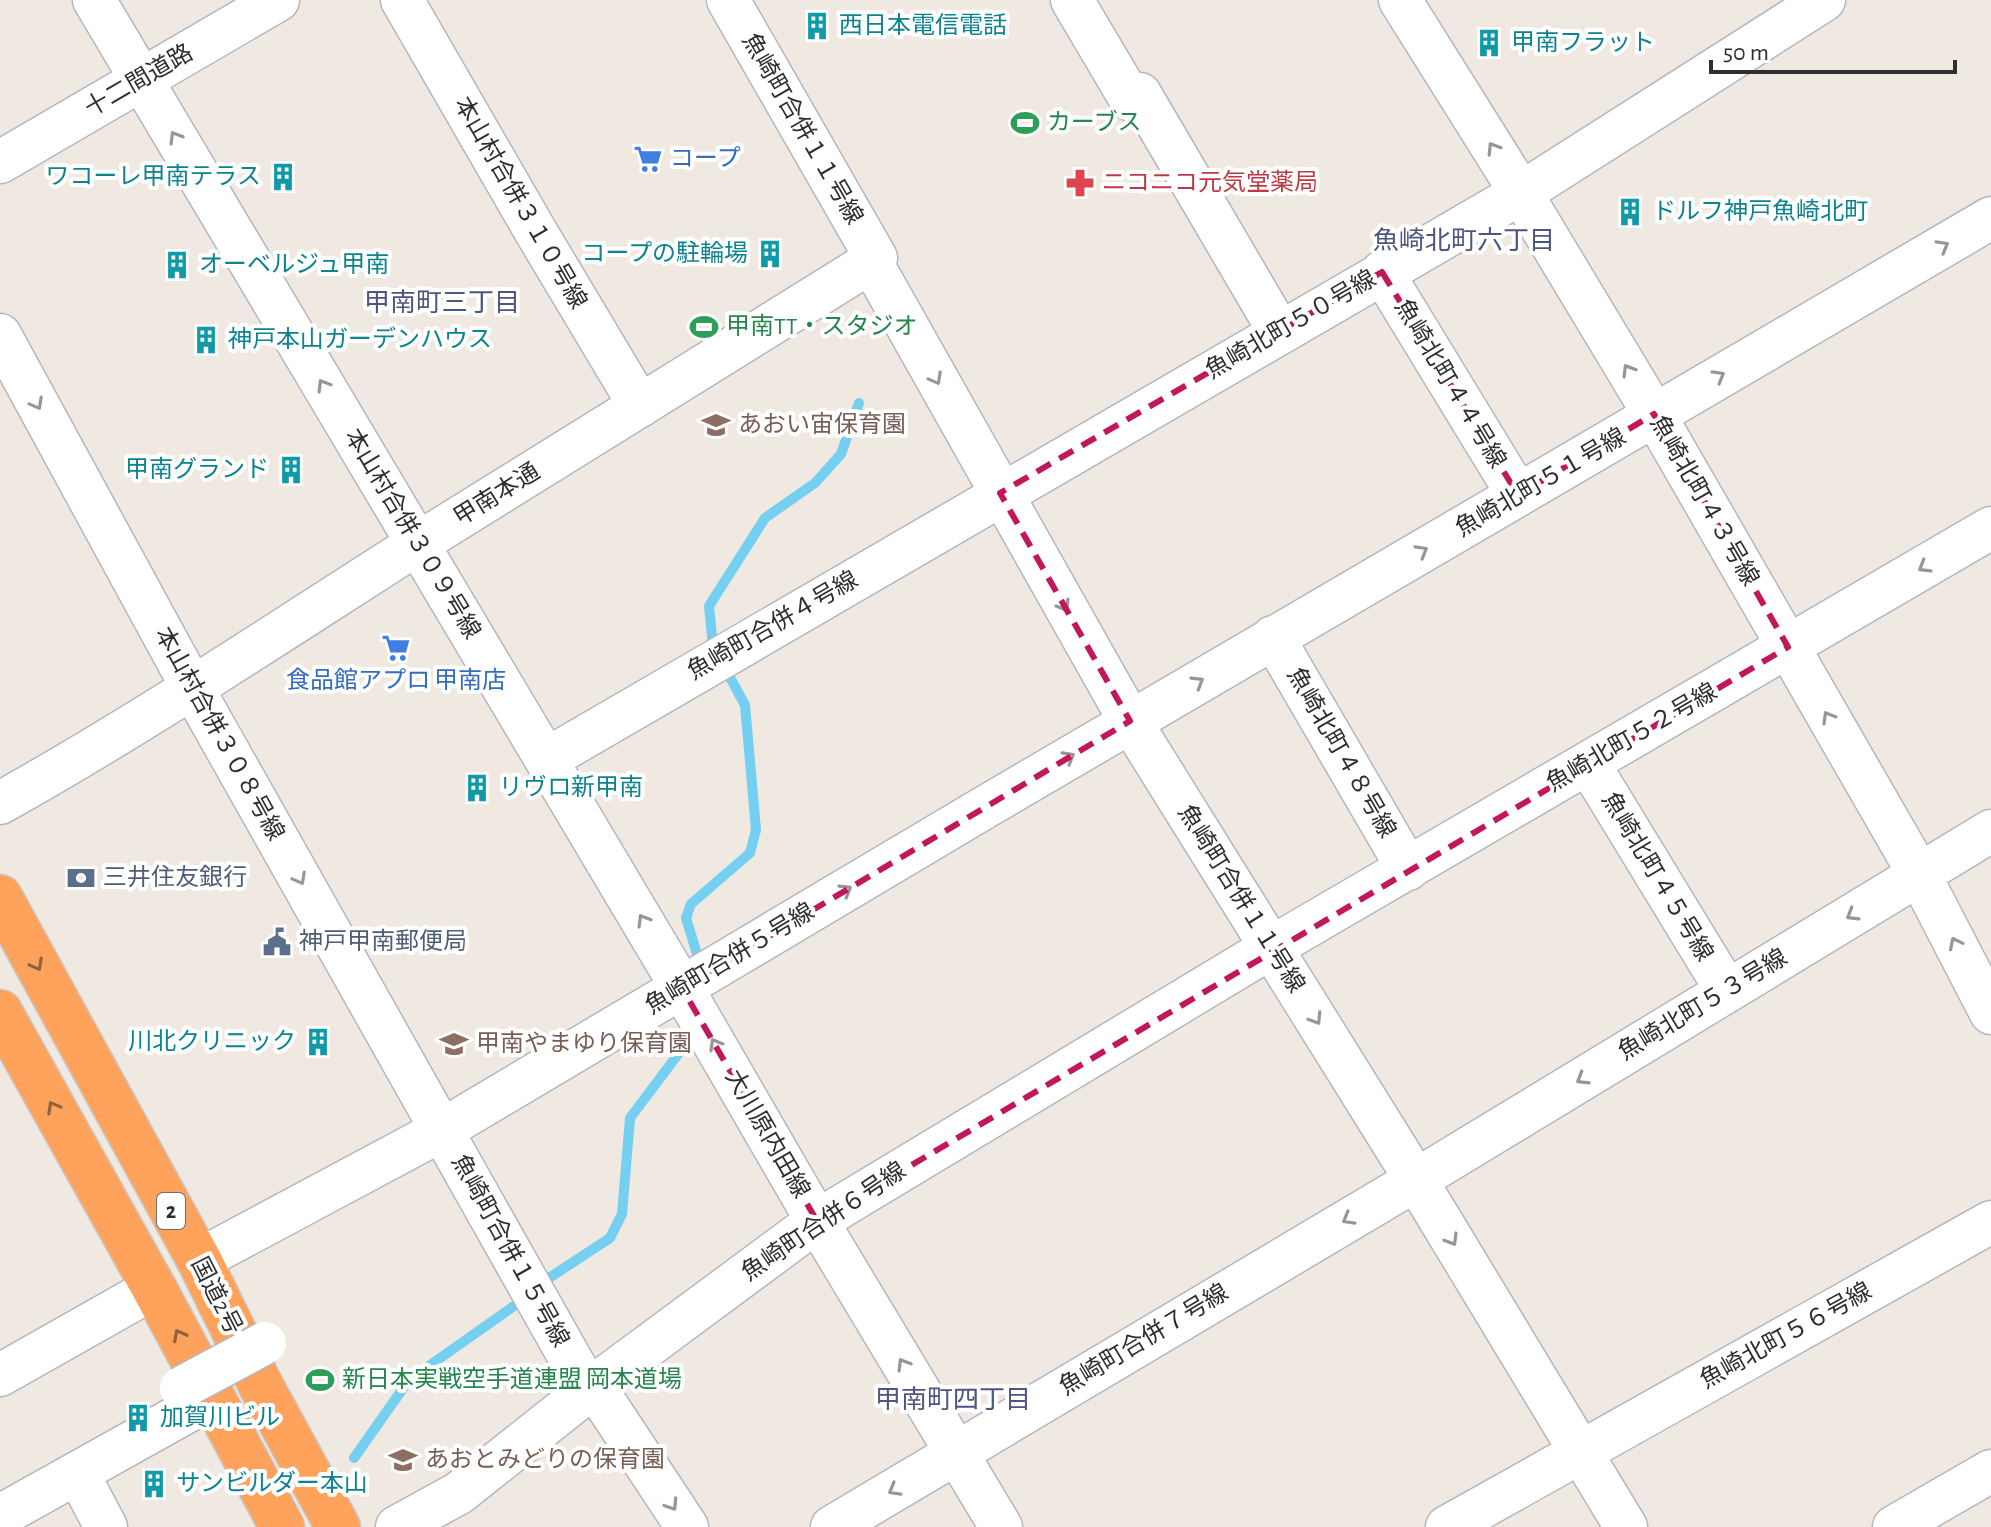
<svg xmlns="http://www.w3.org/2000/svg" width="1991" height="1527" font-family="'Alegreya Sans','Noto Sans JP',sans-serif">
<rect width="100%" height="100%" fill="#efe9e1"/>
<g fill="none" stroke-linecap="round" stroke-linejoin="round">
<path stroke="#75cff0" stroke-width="10" d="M 713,647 L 709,606 L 765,518 L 815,483 L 841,454 L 859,403
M 697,954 L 686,918 L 691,904 L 750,853 L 756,830 L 745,705 L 726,670
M 549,1278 L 610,1238 L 622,1214 L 630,1118 L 694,1033
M 354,1458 L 409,1380 L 514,1306"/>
<defs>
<path id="minor" d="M 94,0 L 682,988 L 817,1221 L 1001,1527
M 402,0 L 536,232 L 640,406
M 728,0 L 876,258
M 1072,0 L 1131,100
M 1400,0 L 1521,193 L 1654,414 L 1919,874 L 1991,1013
M 1140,94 L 1279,331
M 0,162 L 278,0
M 1382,272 L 1518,495
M 0,335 L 193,689 L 583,1381 L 594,1386 L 687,1527
M 1273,637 L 1408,869
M 547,759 L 1521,193 L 1824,0
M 1588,763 L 1727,991
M 0,803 C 143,723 279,632 417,544 C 568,449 720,356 871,262 L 1130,721 L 1416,1180 L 1626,1527
M 199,1260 L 442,1130 L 987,806 L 1991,218
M 0,1375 L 154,1288
M 78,1474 L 106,1527
M 0,1516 L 213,1397
M 397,1527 L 459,1493 L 594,1386 L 817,1221 L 1272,947 L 1991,528
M 832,1527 L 1416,1180 L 1991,831
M 1447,1527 L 1991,1222
M 1894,1527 L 1991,1471"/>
<path id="highway" d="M 0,897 L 199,1260 L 260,1384 L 338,1527
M 0,1012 L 154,1288 L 282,1527"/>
</defs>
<use href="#minor" stroke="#b4b7c1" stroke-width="45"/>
<use href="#highway" stroke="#c9c9c9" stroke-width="47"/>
<use href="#minor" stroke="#fff" stroke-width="42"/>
<use href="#highway" stroke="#ffa35c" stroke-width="44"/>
<defs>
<path id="minor-bridge" d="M 181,1388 L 265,1343"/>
</defs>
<use href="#minor-bridge" stroke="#b4b7c1" stroke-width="45" stroke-linecap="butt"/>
<use href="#minor-bridge" stroke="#fff" stroke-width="42"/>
</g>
<defs><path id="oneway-chevron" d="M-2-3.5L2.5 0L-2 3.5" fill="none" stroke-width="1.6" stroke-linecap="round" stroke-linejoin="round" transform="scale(2)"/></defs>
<g stroke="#969696">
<use href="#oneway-chevron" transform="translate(175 137) rotate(-121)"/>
<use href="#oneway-chevron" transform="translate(1493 148) rotate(-122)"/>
<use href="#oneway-chevron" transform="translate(1943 246) rotate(-30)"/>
<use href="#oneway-chevron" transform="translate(1628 370) rotate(-121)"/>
<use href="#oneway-chevron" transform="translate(1719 376) rotate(-30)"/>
<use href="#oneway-chevron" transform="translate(936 379) rotate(61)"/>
<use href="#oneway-chevron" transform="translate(323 385) rotate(-121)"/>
<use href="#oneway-chevron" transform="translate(37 404) rotate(61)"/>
<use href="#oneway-chevron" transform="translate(1422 551) rotate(-30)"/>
<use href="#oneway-chevron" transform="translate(1924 567) rotate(149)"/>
<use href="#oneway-chevron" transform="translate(1064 606) rotate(60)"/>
<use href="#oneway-chevron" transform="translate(1198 682) rotate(-31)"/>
<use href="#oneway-chevron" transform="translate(1828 717) rotate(-120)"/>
<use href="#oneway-chevron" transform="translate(1069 757) rotate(-30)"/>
<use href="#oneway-chevron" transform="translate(300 879) rotate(61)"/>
<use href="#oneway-chevron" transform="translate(846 890) rotate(-31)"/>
<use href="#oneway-chevron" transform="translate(1852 915) rotate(149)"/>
<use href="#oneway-chevron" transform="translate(643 920) rotate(-121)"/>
<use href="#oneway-chevron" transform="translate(1955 943) rotate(-117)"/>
<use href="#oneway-chevron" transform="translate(1316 1019) rotate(58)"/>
<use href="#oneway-chevron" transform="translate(715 1044) rotate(-120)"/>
<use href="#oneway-chevron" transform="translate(1582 1079) rotate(149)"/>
<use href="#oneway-chevron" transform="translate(1348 1219) rotate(150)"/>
<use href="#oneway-chevron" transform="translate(1452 1240) rotate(59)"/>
<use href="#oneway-chevron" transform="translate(903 1364) rotate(-121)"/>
<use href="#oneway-chevron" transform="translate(894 1490) rotate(150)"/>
<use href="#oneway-chevron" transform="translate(672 1505) rotate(57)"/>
</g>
<g stroke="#8c6343">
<use href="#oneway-chevron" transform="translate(37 965) rotate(61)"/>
<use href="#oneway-chevron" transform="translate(53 1107) rotate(-119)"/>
<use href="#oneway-chevron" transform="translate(179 1335) rotate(-118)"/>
</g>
<path fill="none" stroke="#c2185b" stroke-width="6" stroke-dasharray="16 10" stroke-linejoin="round" d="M 1382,272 L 1518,495 L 1654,414 L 1788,647 L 817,1221 L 682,988 L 1130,721 L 1000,493 Z"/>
<defs>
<symbol id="building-bare" viewBox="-9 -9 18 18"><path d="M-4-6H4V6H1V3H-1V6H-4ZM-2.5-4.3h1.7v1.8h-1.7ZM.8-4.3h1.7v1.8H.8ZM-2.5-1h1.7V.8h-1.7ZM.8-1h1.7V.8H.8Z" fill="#0f9aa8" stroke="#fff" stroke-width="2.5" paint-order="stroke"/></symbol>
<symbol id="stadium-bare" viewBox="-9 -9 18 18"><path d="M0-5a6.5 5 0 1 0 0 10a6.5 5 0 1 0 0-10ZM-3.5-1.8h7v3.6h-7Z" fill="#2e9e5b" stroke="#fff" stroke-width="2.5" paint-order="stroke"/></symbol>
<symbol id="supermarket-bare" viewBox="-9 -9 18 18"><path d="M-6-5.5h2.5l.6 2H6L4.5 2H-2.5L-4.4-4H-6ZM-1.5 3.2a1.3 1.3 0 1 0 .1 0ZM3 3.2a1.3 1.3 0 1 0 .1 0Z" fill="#3f7fe0" stroke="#fff" stroke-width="2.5" paint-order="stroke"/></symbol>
<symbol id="pharmacy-bare" viewBox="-9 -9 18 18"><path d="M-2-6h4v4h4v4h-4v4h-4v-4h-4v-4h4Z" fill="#e0444e" stroke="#fff" stroke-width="2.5" paint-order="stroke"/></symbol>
<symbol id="school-bare" viewBox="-9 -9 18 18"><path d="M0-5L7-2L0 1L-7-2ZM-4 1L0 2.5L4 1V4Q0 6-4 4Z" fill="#8d6e63" stroke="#fff" stroke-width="2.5" paint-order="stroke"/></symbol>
<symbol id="bank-bare" viewBox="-9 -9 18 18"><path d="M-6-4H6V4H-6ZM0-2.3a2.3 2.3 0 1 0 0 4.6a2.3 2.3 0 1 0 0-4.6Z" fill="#5c6f8a" stroke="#fff" stroke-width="2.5" paint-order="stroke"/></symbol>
<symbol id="civic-bare" viewBox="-9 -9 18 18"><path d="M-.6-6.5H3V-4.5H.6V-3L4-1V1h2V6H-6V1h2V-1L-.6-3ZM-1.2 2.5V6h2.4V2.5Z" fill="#5c6f8a" stroke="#fff" stroke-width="2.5" paint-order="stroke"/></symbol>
</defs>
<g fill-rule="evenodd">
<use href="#building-bare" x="797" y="6" width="40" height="40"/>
<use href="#building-bare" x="1469" y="23" width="40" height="40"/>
<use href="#stadium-bare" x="1005" y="103" width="40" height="40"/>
<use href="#supermarket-bare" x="628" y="139" width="40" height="40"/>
<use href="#building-bare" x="263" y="157" width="40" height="40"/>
<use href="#pharmacy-bare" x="1060" y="163" width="40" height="40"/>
<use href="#building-bare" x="1610" y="192" width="40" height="40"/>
<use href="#building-bare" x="750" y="234" width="40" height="40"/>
<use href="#building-bare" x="157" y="245" width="40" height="40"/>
<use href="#stadium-bare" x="684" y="307" width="40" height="40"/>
<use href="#building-bare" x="186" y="320" width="40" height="40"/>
<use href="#school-bare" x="696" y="405" width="40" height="40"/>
<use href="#building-bare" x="271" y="450" width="40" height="40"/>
<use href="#supermarket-bare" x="376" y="628" width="40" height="40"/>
<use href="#building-bare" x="457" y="768" width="40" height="40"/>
<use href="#bank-bare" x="61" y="858" width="40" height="40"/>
<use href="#civic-bare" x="257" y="922" width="40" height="40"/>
<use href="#building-bare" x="298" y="1022" width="40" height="40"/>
<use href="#school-bare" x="434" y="1024" width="40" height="40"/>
<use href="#stadium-bare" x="300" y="1360" width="40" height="40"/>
<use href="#building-bare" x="118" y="1398" width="40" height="40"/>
<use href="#school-bare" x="383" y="1440" width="40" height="40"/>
<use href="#building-bare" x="134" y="1464" width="40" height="40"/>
</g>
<g text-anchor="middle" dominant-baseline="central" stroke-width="8" stroke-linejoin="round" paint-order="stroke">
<rect fill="#fff" stroke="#6d6d6d" stroke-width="2" x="157" y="1193" width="28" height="36" rx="6"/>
<g font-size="22" font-weight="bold" fill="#2e2e2e">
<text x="171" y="1211">2</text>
</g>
<g font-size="24" fill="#0d838f" stroke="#fff" text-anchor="start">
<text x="839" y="26">西日本電信電話</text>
<text x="1511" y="43">甲南フラット</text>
<text x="261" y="177" text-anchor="end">ワコーレ甲南テラス</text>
<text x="1652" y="212">ドルフ神戸魚崎北町</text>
<text x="748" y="254" text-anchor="end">コープの駐輪場</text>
<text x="199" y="265">オーベルジュ甲南</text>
<text x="228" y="340">神戸本山ガーデンハウス</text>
<text x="269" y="470" text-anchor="end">甲南グランド</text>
<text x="499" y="788">リヴロ新甲南</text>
<text x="296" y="1042" text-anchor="end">川北クリニック</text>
<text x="160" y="1418">加賀川ビル</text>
<text x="176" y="1484">サンビルダー本山</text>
</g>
<g font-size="24" fill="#2e2e2e" stroke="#fff">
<text transform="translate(139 81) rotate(-30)">十二間道路</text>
<text transform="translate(802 129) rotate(60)">魚崎町合併１１号線</text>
<text transform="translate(520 203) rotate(60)">本山村合併３１０号線</text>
<text transform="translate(1291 325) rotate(-30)">魚崎北町５０号線</text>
<text transform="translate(1450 384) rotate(59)">魚崎北町４４号線</text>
<text transform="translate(1541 483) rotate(-30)">魚崎北町５１号線</text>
<text transform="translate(497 495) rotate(-32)">甲南本通</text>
<text transform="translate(1704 501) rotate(60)">魚崎北町４３号線</text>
<text transform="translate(412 534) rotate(59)">本山村合併３０９号線</text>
<text transform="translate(773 626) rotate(-30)">魚崎町合併４号線</text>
<text transform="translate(219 734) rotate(61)">本山村合併３０８号線</text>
<text transform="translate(1632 738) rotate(-30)">魚崎北町５２号線</text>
<text transform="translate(1341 753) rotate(60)">魚崎北町４８号線</text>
<text transform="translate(1657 877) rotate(59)">魚崎北町４５号線</text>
<text transform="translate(1241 899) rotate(58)">魚崎町合併１１号線</text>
<text transform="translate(730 959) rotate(-31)">魚崎町合併５号線</text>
<text transform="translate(1703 1005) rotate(-31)">魚崎北町５３号線</text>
<text transform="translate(767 1134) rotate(60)">大川原内田線</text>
<text transform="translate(824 1222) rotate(-34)">魚崎町合併６号線</text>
<text transform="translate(510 1251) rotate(61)">魚崎町合併１５号線</text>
<text transform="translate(216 1296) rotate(63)">国道2号</text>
<text transform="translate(1786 1336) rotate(-29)">魚崎北町５６号線</text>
<text transform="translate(1144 1340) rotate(-31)">魚崎町合併７号線</text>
</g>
<g font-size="24" fill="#27864d" stroke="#fff" text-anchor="start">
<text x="1047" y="123">カーブス</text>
<text x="726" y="327">甲南TT・スタジオ</text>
<text x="342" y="1380">新日本実戦空手道連盟 岡本道場</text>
</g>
<g font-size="24" fill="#366cbe" stroke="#fff" text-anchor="start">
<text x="670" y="159">コープ</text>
<text x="396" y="681" text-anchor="middle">食品館アプロ 甲南店</text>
</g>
<g font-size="24" fill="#be3a42" stroke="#fff" text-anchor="start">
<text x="1102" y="183">ニコニコ元気堂薬局</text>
</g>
<g font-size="24" fill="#785e54" stroke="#fff" text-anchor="start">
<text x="738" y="425">あおい宙保育園</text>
<text x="476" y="1044">甲南やまゆり保育園</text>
<text x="425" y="1460">あおとみどりの保育園</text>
</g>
<g font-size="24" fill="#4e5e75" stroke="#fff" text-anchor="start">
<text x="103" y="878">三井住友銀行</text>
<text x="299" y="942">神戸甲南郵便局</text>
</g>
<g font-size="26" fill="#4d5680" stroke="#fff">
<text x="1464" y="241">魚崎北町六丁目</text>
<text x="442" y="303">甲南町三丁目</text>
<text x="953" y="1400">甲南町四丁目</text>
</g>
</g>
<path d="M1711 60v12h244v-12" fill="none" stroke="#2e2e2e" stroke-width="4"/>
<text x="1723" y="60" font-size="24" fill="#2e2e2e" stroke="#ffffff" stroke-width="6" paint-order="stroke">50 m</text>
</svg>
